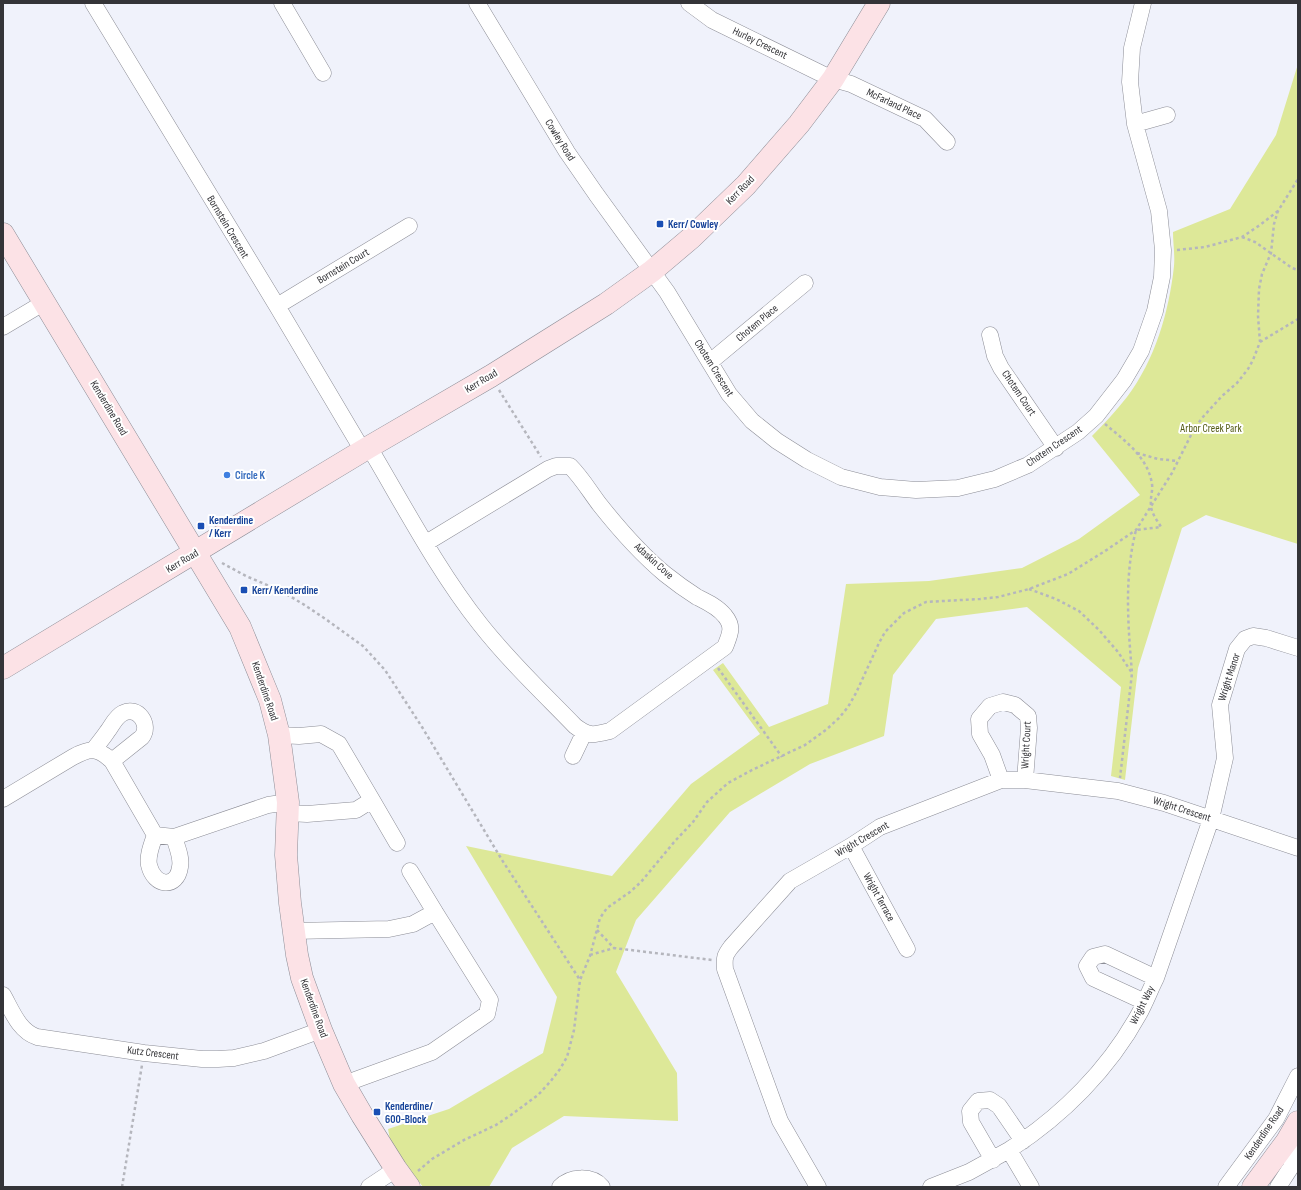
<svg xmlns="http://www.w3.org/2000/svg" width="1301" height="1190" font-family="'Sofia Sans Condensed',sans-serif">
<rect width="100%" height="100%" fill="#f0f2fb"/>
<path fill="#dde898" d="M 1298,64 L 1298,544 L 1206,515 L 1182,528 L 1138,668 L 1125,780 L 1111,776 L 1121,687 L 1027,607 L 936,619 L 893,675 L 884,736 L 810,764 L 730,812 L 636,920 L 616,972 L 677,1073 L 678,1121 L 564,1116 L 512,1148 L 489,1187 L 423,1187 L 391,1145 L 388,1129 L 449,1109 L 543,1053 L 557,997 L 466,846 L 612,876 L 691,784 L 760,734 L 713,670 L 723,663 L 769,727 L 828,704 L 846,584 L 929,581 L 1022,568 L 1079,539 L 1140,495 L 1092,436 C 1104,424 1116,411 1127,397 C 1155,360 1169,312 1174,266 C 1175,255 1173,243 1173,232 L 1230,209 L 1276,135 Z"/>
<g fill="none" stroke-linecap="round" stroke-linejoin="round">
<defs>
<path id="street" d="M 93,3 L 277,306 L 363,451
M 282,3 L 323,73
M 477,3 L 567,152 L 596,194 L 667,292 L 729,394 L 752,421 L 777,441 L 807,460 L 841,477 L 880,487 L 916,490 L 958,488 L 995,479 L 1028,465 L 1078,432 L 1096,416 L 1124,380 L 1141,351 L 1155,311 L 1162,277 L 1163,250 L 1159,211 L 1135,124 L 1130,82 L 1132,48 L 1143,3
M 689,3 L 712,20 L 820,73 L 833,79 L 851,84 L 925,119 L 947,142
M 1135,124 L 1167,115
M 277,306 L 409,226
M 3,327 L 45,302
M 990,335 L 995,356 L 1001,368 L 1056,448
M 710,362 L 805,283
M 369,447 C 404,506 438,571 480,624 C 509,661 543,693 575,726 C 589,737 594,735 610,731 L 725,647 C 730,634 734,627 725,616 C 718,607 707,602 697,597 C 686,590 675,582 665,574 C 641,554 619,529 600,505 C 590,492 582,478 570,466 L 556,466 L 548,469 L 426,543
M 279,735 L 299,736 L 321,734 L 339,744 L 372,800 L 356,810 L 307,814 L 288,813
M 94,749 C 98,744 103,738 107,732 C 112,726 115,717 123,713 C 138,705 151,725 142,737 L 112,761
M 573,756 L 584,733
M 1001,780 L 992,755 L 980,734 L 979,719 L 990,706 L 1003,702 L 1015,705 L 1028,716 L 1029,728 L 1025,780
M 3,799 L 73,757 C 90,748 97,747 112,761 L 155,835 L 174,837 L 268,805 L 288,802
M 372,800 L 397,843
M 155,835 C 152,844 147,856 149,865 C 154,887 177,889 180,867 C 182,858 177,847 174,837
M 851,846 L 907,949
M 410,871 L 435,912
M 293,931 L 389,929 L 413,924 L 435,912 L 490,1000 L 487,1014 L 432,1052 L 344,1084
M 3,995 C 12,1011 19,1031 37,1037 L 144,1053 L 202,1059 L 218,1059 L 234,1058 L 264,1051 L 321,1030
M 1145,1002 L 1093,978 L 1087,966 L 1093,957 L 1105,954 L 1156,978
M 1009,1150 C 1062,1116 1109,1069 1139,1014 C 1145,1003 1150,990 1156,978 L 1211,819 L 1225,758 L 1220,705 L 1237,649 L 1245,639 L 1253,636 L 1266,638 L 1298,648
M 993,1160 L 971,1122 L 970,1111 L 978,1101 L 990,1100 L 999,1106 L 1023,1141
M 369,1187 L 396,1169
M 560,1187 C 570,1176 592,1175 602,1187
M 818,1187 L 780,1121 L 725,969 C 724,957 725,955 731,947 L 790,881 L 851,846 L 880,827 L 1001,780 L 1025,780 L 1118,791 L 1164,803 L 1298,848
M 931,1187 L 969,1172 L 1009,1150 L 1031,1187
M 1226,1187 L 1276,1119 L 1298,1076
M 1278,1187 L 1291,1167 L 1293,1158 L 1287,1141"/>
<path id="secondary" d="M 3,234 L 240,627 L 270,700 L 279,735 L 288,802 L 286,855 L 290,903 L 297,955 L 302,978 L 321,1030 L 344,1084 L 362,1115 L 396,1169 L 409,1187
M 3,668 L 369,447 L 491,376 L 606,304 L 652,271 L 691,238 L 746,185 L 799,124 L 833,79 L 879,3
M 1253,1187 L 1287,1141 L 1298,1122"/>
</defs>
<use href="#street" stroke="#8c8d96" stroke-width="17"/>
<use href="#secondary" stroke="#8c8d96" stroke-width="23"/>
<path stroke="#b5b6bd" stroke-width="2.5" stroke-dasharray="3 3" stroke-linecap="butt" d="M 1242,237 L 1255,242 L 1292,268 L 1298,270
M 1177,250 L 1205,247 L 1242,237 L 1260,225 L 1278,211
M 1260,342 L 1298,319
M 499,390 L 541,457
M 1105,424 C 1124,440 1148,457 1152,484 C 1153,491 1150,498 1151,505 C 1151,513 1157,520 1161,527 L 1136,530 C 1124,577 1128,625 1132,673
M 1137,453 L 1158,459 L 1178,461
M 222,563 L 246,576 L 281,591 L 303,604 L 327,620 L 363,646 L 385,670 L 422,727 L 502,860 L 580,980
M 1029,589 L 1056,599 L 1079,611 L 1099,630 L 1118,652 L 1132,673 L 1120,778
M 718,668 L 782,757
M 597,930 L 614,948 L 712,960
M 590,955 L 614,948
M 418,1171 L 432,1159 L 464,1140 L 496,1125 L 511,1115 L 538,1095 L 550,1082 L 560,1069 L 567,1057 L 574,1030 L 580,980 L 590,956 L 600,918 L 607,908 L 630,892 L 641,882 L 675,841 L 693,822 L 707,802 L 728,783 L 752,770 L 805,745 L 827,729 L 839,718 L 848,707 L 856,693 L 879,643 L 885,632 L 904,613 L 926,602 L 980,599 L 998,597 L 1029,589 L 1068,574 L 1105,551 L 1136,530 L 1172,473 L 1193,431 L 1202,418 L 1222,396 L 1237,383 L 1248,369 L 1253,360 L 1260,342 L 1258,316 L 1259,289 L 1262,274 L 1271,253 L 1274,224 L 1278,211 L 1298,179
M 122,1187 L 142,1065"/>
<use href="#street" stroke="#fff" stroke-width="16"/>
<use href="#secondary" stroke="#fce2e6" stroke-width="22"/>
</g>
<g fill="#1a4fb4" stroke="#fff" stroke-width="1.5">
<rect x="656" y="220" width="8" height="8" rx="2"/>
<rect x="197" y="522" width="8" height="8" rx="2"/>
<rect x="240" y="586" width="8" height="8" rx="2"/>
<rect x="373" y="1108" width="8" height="8" rx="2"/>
</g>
<circle fill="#3f7fe0" stroke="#fff" stroke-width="1.5" cx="227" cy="475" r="4"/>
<g text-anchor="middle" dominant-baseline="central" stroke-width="4" stroke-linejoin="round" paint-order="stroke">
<g font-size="11" fill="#343438" stroke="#fff">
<text transform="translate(760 43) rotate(26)">Hurley Crescent</text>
<text transform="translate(894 104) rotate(25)">McFarland Place</text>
<text transform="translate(560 140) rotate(58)">Cowley Road</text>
<text transform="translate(740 190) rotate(-46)">Kerr Road</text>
<text transform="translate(228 227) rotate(59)">Bornstein Crescent</text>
<text transform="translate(343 266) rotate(-31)">Bornstein Court</text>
<text transform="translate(757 323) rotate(-40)">Chotem Place</text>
<text transform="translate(714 368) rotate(58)">Chotem Crescent</text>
<text transform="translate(481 381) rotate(-31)">Kerr Road</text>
<text transform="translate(1019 393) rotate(56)">Chotem Court</text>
<text transform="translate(109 408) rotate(59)">Kenderdine Road</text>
<text transform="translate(1054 446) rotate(-34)">Chotem Crescent</text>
<text transform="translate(182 561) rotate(-31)">Kerr Road</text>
<text transform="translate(654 561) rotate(42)">Adaskin Cove</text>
<text transform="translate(1229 677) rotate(-72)">Wright Manor</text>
<text transform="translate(265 691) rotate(71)">Kenderdine Road</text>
<text transform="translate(1026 745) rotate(-87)">Wright Court</text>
<text transform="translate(1182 809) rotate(18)">Wright Crescent</text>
<text transform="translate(862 839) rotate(-30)">Wright Crescent</text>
<text transform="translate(879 897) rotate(61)">Wright Terrace</text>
<text transform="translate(1142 1005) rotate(-63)">Wright Way</text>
<text transform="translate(314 1008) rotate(70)">Kenderdine Road</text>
<text transform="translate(153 1053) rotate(7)">Kutz Crescent</text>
<text transform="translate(1264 1133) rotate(-56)">Kenderdine Road</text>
</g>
<g font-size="11" font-weight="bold" fill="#164399" stroke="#fff" text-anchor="start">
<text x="668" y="224">Kerr/ Cowley</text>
<text x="209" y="520">Kenderdine<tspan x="209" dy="13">/ Kerr</tspan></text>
<text x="252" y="590">Kerr/ Kenderdine</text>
<text x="385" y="1106">Kenderdine/<tspan x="385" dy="13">600-Block</tspan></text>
</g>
<g font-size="11" fill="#545b15" stroke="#fff">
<text x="1211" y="428">Arbor Creek Park</text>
</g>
<g font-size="11" font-weight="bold" fill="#366cbe" stroke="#fff" text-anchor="start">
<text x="235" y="475">Circle K</text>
</g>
</g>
<rect width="1301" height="1190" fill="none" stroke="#343438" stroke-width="8"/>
</svg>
